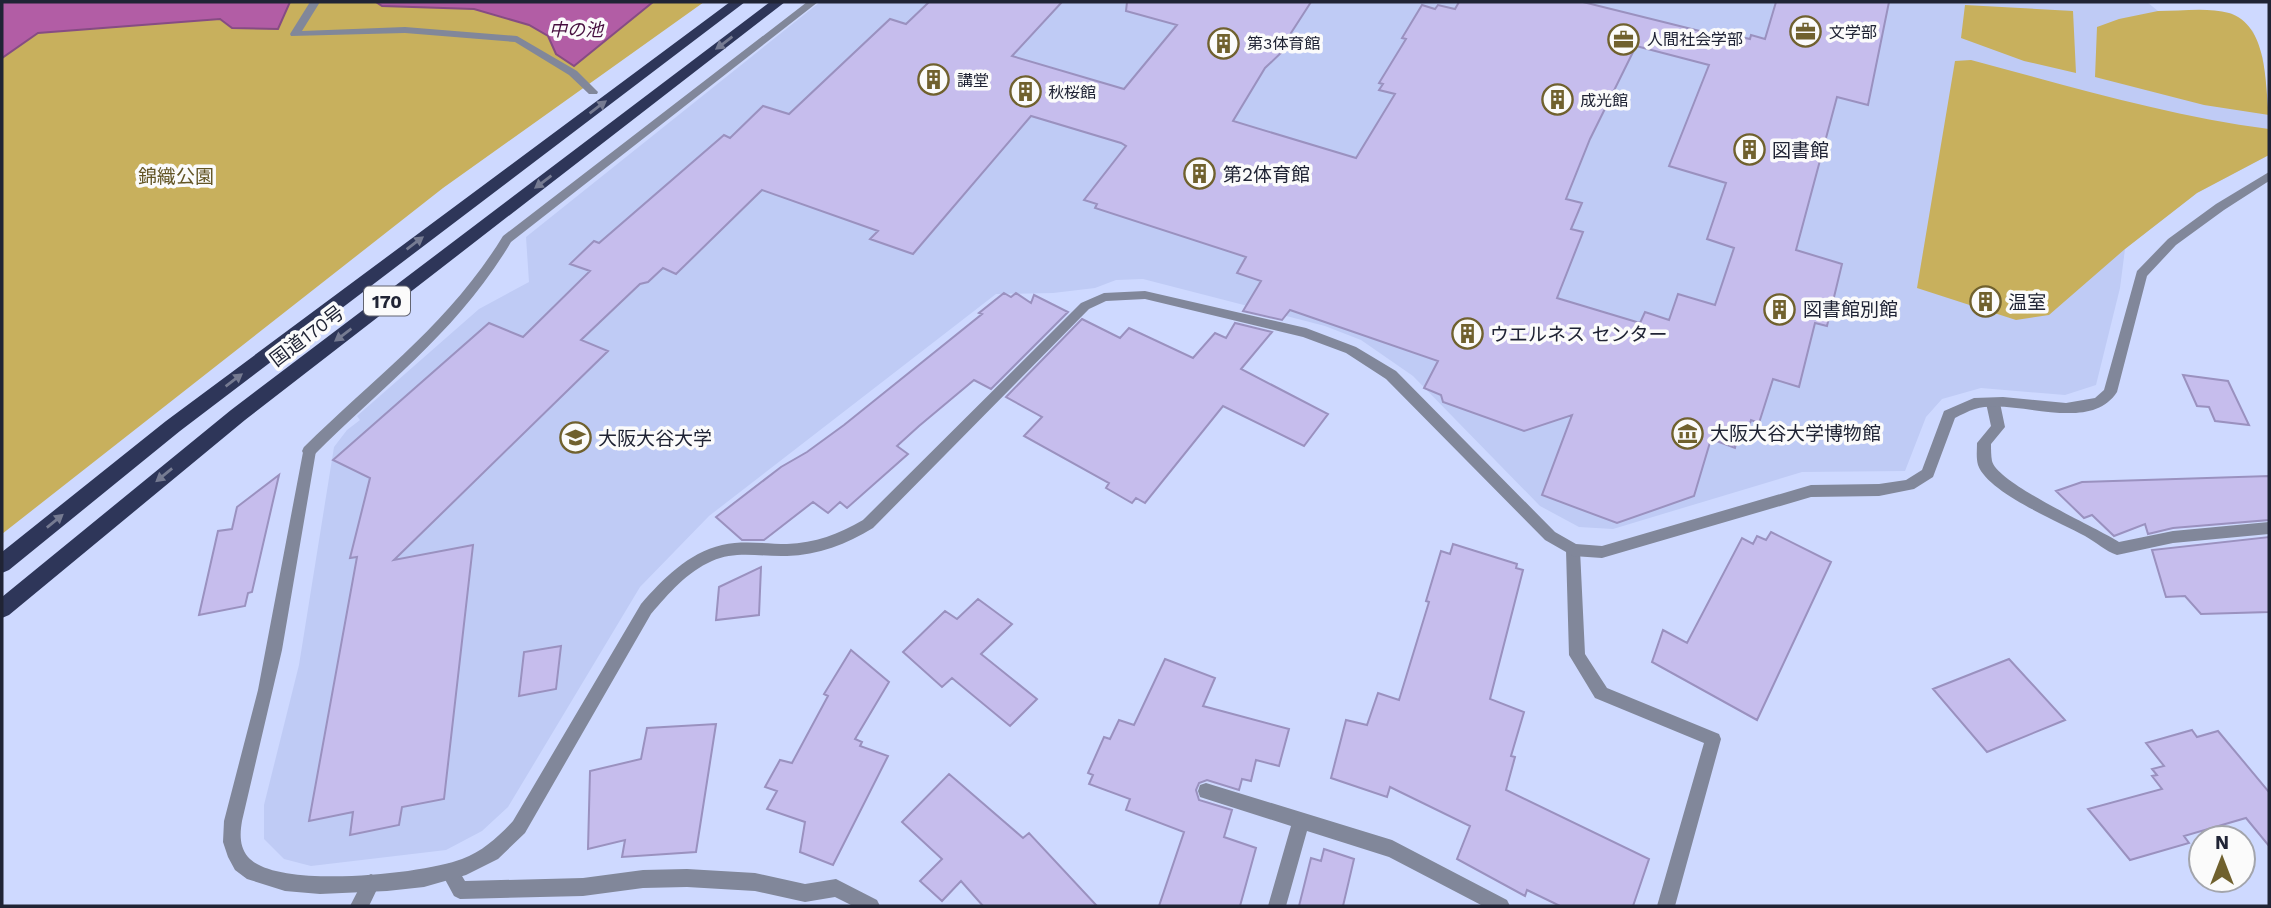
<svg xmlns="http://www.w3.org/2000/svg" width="2271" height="908" font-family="'Work Sans','Noto Sans JP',sans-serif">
<rect width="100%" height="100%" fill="#ced9ff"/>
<path fill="#bfcbf5" d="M 820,2 L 2147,2 L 2158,11 L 2231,13 L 2253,31 L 2263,58 L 2269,116 L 2269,155 L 2197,193 L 2125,249 L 2120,288 L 2096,385 L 2065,395 L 1981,388 L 1942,399 L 1926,417 L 1905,471 L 1802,472 L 1613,529 L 1579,527 L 1540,506 L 1413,376 L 1361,340 L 1325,326 L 1143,279 L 1116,280 L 1095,288 L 1053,293 L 996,294 L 709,516 L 640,587 L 508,807 L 482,831 L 446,850 L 311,866 L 284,859 L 264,839 L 264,805 L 299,665 L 334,447 L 347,430 L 360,420 L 357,416 L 479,309 L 529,282 L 526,237 Z"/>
<path fill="#c8b05d" d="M 2,2 L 704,2 L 443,188 L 2,534 Z
M 1965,5 L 2073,11 L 2076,73 L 2024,61 L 1961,38 Z
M 2158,11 C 2180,11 2208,7 2229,13 C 2268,25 2265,83 2269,115 L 2204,105 L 2095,77 L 2097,27 L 2119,19 Z
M 1971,60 C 2069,86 2168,116 2269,129 L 2269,155 L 2197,193 L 2125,249 L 2049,315 L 2016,320 L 1917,288 L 1955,61 Z"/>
<path fill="#b25da5" stroke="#864c83" stroke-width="2" d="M 2,2 L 290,2 L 278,29 L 232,28 L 220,19 L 38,33 L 2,58 Z
M 376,2 L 653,2 L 574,66 L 556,54 L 548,36 L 529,25 L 474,9 L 382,6 Z"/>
<path fill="#c6bded" stroke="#9a91bf" stroke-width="2" fill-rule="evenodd" d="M 929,2 L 1062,2 L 1012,56 L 1124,89 L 1177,25 L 1126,11 L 1127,2 L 1311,2 L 1291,33 L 1284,50 L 1265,68 L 1233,121 L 1356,158 L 1395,94 L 1379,90 L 1383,84 L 1379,83 L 1406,39 L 1402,38 L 1422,5 L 1435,9 L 1438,5 L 1455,9 L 1459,2 L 1583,2 L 1740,41 L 1741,37 L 1750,39 L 1751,35 L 1765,39 L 1776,2 L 1889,2 L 1868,105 L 1837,97 L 1796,250 L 1842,264 L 1827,326 L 1815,323 L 1799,387 L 1773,379 L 1759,423 L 1751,420 L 1746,438 L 1738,435 L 1735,448 L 1711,439 L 1694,496 L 1617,523 L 1542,495 L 1572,415 L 1524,431 L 1443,402 L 1441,395 L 1424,388 L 1438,361 L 1290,310 L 1282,320 L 1243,311 L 1261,281 L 1237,273 L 1246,257 L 1095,208 L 1097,204 L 1084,200 L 1126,146 L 1121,143 L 1031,116 L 913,254 L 870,239 L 878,231 L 762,190 L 676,274 L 663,268 L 648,282 L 640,284 L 581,340 L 608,351 L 394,560 L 473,545 L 444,799 L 402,807 L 399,825 L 350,835 L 353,812 L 309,821 L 357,557 L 350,558 L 370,478 L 333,460 L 489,323 L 523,337 L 590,271 L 570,264 L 594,241 L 599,243 L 724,135 L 730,138 L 763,106 L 789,114 L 890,19 L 906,24 ZM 1636,46 L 1709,65 L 1669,166 L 1726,183 L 1707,239 L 1734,248 L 1715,305 L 1678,294 L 1669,320 L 1645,312 L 1640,323 L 1557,298 L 1583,232 L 1571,229 L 1582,203 L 1566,199 L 1590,139 Z
M 1004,293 L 1011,297 L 1016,293 L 1031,303 L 1034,295 L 1068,312 L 991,389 L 974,380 L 919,426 L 897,446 L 908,454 L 847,508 L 840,502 L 828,513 L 813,502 L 764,540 L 742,540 L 716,517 L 781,467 L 807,452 L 844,425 L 982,314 L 979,313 Z
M 1082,319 L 1120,338 L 1129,328 L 1193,358 L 1215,333 L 1226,338 L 1235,323 L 1272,332 L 1241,369 L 1328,414 L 1304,446 L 1223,406 L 1145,503 L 1136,498 L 1132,503 L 1106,488 L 1109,483 L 1024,436 L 1042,417 L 1006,397 Z
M 2183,375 L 2228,381 L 2249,425 L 2215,421 L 2209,407 L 2197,406 Z
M 279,475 L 252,592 L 248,593 L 245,606 L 199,615 L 218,531 L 232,529 L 237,507 Z
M 2269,476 L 2269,520 L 2173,528 L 2148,534 L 2145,524 L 2114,536 L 2092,515 L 2084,518 L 2056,491 L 2082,482 Z
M 1771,532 L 1831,562 L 1757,720 L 1652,662 L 1663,630 L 1687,643 L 1742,538 L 1753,544 L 1757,536 L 1766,540 Z
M 2269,537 L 2269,612 L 2201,614 L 2185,596 L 2166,597 L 2152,550 Z
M 1453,544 L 1517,564 L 1516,568 L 1523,570 L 1490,699 L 1524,712 L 1511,756 L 1515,757 L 1506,790 L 1649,859 L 1633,906 L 1560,906 L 1527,890 L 1525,896 L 1457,859 L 1470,826 L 1390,787 L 1387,797 L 1331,778 L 1346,720 L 1367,725 L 1378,693 L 1399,700 L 1429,602 L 1426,601 L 1441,551 L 1450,554 Z
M 761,567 L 759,615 L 716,620 L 719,587 Z
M 978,599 L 1012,624 L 981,654 L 1037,699 L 1010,726 L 952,678 L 942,687 L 903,652 L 945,611 L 957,619 Z
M 561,646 L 556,689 L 519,696 L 524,652 Z
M 851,650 L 889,682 L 855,739 L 862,742 L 860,746 L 888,756 L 833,865 L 800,852 L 805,822 L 767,809 L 777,791 L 765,787 L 780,760 L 792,763 L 828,696 L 824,694 Z
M 1165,659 L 1215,678 L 1203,706 L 1289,729 L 1279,766 L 1256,760 L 1251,781 L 1242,779 L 1239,790 L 1207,780 L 1199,783 L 1196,790 L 1199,800 L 1232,810 L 1224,837 L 1256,848 L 1240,906 L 1159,906 L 1184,832 L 1126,810 L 1130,799 L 1089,784 L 1093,775 L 1088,773 L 1104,737 L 1110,739 L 1119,720 L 1134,725 Z
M 2009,659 L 2065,720 L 1987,752 L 1933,689 Z
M 716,724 L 696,852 L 622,857 L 625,840 L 588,849 L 590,771 L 641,759 L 647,728 Z
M 2192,730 L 2197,737 L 2218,731 L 2269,792 L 2269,846 L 2246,818 L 2184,836 L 2189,843 L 2130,860 L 2088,809 L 2162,789 L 2152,776 L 2157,775 L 2152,769 L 2164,766 L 2146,743 Z
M 949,774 L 1023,838 L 1029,833 L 1097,906 L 983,906 L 961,881 L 942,901 L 920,881 L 942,859 L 902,822 Z
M 1324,849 L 1354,859 L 1343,906 L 1299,906 L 1311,858 L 1321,861 Z"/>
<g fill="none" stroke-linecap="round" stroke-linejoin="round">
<path fill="#81879a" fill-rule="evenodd" d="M 310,2 L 320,2 L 302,31 L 405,27 L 517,36 L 577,71 L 598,92 L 597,94 L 589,94 L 569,75 L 515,42 L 405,33 L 291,36 L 290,34 Z"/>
<path fill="#81879a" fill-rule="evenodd" d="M 807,2 L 818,2 L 511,242 C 459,330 385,384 314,455 L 304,455 L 302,451 L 304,447 C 376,376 449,324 503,236 Z
M 1993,398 L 2000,403 L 2005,427 L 1991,444 C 1991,449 1991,456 1992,461 C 1998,484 2094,526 2119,542 L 2173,531 L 2269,522 L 2269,534 L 2173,543 L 2117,555 C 2105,551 2096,542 2085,536 C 2058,521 1988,493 1978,465 C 1976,458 1977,450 1977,443 L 1991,426 L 1986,403 Z
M 1573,544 L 1578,546 L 1580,550 L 1585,654 L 1607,688 L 1719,734 L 1721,739 L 1675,906 L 1657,906 L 1704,743 L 1595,698 L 1569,655 L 1566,550 L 1568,546 Z
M 1206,783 L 1392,840 L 1507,900 L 1510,906 L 1483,906 L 1389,857 L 1307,831 L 1286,906 L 1268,906 L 1291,826 L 1200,797 L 1198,791 L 1200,785 Z
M 450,863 L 456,866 L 465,881 L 583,878 L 643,870 L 687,869 L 755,873 L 805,884 L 836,879 L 877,900 L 880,906 L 853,906 L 835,897 L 805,902 L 755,891 L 687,887 L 643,888 L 583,896 L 460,899 L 454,896 L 441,872 L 444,866 Z
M 371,874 L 377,877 L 380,883 L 369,906 L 350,906 L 365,877 Z"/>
<path fill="#81879a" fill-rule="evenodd" d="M 2269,172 L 2269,181 L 2224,210 L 2176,245 L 2147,276 L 2117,392 C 2089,435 2015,397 1975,409 C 1968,411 1961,415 1955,418 L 1933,477 L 1914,489 L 1879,496 L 1811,497 L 1602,558 L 1573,556 L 1545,540 L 1386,379 L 1346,353 L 1303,337 L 1145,299 L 1106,301 L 1089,309 L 873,528 C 847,544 818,555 787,556 C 762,557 736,550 712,561 C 687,572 669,593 651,614 L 525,833 L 498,859 L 466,875 L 424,887 L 387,891 L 320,894 L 285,891 L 247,879 L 235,870 L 228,857 L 223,842 L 224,821 L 258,690 L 304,447 L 314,447 L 316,451 L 282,650 L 242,821 C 240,833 239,846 248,857 C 277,890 423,874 462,859 C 483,851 498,837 513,821 L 641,604 C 663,579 688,553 722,545 C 744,540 765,544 787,544 C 815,543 839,534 863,520 L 1081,303 L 1104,293 L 1145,291 L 1306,328 L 1356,347 L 1396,371 L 1555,532 L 1576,544 L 1602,546 L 1811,485 L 1879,484 L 1906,480 L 1922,470 L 1944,411 L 1974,398 L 2003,397 L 2066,403 L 2095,398 L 2104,390 L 2137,271 L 2168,239 L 2216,204 Z"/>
<path fill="#2e3659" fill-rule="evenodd" d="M 730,2 L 745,2 L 180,431 L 9,570 L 2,573 L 2,552 L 166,421 Z
M 770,2 L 785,2 L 245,420 L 9,615 L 2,618 L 2,597 L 231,410 Z"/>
</g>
<defs><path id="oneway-solid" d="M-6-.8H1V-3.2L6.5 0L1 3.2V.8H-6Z" transform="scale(1.75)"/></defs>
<g fill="#767b92">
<use href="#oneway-solid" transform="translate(724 43) rotate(143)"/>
<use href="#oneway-solid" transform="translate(598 107) rotate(-37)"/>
<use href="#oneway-solid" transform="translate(543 182) rotate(143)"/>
<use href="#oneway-solid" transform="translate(415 243) rotate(-37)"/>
<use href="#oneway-solid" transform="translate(343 335) rotate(143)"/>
<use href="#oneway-solid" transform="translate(234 380) rotate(-37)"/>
<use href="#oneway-solid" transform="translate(164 475) rotate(141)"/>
<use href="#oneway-solid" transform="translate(55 521) rotate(-39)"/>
</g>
<defs>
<symbol id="office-ring" viewBox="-11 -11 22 22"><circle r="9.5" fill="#fbfbfb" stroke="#70612e" stroke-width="1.5"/><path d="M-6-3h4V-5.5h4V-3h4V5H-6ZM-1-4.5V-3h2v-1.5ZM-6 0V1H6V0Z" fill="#70612e"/></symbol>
<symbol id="building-ring" viewBox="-11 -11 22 22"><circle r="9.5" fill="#fbfbfb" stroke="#70612e" stroke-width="1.5"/><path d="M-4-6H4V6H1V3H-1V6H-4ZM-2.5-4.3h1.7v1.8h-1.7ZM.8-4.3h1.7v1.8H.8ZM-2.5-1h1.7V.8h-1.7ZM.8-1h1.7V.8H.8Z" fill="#70612e"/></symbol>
<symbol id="museum-ring" viewBox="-11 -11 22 22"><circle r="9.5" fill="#fbfbfb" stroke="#70612e" stroke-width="1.5"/><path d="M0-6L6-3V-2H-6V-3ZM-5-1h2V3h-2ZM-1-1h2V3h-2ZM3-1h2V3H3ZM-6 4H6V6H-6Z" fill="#70612e"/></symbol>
<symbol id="university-ring" viewBox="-11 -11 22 22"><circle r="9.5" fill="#fbfbfb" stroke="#70612e" stroke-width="1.5"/><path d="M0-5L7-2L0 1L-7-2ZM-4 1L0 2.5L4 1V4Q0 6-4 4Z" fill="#70612e"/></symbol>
</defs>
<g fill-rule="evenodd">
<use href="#office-ring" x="1788" y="14" width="35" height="35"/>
<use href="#office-ring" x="1606" y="22" width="35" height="35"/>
<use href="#building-ring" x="1206" y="26" width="35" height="35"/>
<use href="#building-ring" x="916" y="62" width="35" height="35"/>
<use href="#building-ring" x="1008" y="74" width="35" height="35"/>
<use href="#building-ring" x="1540" y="82" width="35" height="35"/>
<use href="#building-ring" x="1732" y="132" width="35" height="35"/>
<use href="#building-ring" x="1182" y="156" width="35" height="35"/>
<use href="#building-ring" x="1968" y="284" width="35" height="35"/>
<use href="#building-ring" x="1762" y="292" width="35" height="35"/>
<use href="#building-ring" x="1450" y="316" width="35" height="35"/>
<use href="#museum-ring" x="1670" y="416" width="35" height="35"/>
<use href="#university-ring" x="558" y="420" width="35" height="35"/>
</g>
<g text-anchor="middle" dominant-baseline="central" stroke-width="7" stroke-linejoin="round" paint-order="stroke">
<g font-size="16" fill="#202435" stroke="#fbfbfb" text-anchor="start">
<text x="1829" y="32">文学部</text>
<text x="1647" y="39">人間社会学部</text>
<text x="1247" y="43">第3体育館</text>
<text x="957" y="80">講堂</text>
<text x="1048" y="92">秋桜館</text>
<text x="1580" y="100">成光館</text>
</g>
<g font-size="18" font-style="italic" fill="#450e3e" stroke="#fbfbfb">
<text x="576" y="29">中の池</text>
</g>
<rect fill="#fbfbfb" stroke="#626470" stroke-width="2" x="364" y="286.5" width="46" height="29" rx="5"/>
<g font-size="18" font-weight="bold" fill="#202435">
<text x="387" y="301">170</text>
</g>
<g font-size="19" fill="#202435" stroke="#fbfbfb" text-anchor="start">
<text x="1772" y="150">図書館</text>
<text x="1223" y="174">第2体育館</text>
<text x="2008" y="302">温室</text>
<text x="1803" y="309">図書館別館</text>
<text x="1490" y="334">ウエルネス センター</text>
<text x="1710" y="433">大阪大谷大学博物館</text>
<text x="598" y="438">大阪大谷大学</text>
</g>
<g font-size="19" fill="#635525" stroke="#fbfbfb">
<text x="176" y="176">錦織公園</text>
</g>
<g font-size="19" fill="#202435" stroke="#fbfbfb">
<text transform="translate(307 336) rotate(-37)">国道170号</text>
</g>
</g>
<rect width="2271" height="908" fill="none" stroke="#202435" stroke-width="7"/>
<g transform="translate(2222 859)"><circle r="33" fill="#fbfbfb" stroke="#a3a5ac" stroke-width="2"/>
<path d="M0-5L12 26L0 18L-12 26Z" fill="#70612e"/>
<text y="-10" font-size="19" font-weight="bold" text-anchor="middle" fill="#202435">N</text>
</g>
</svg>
